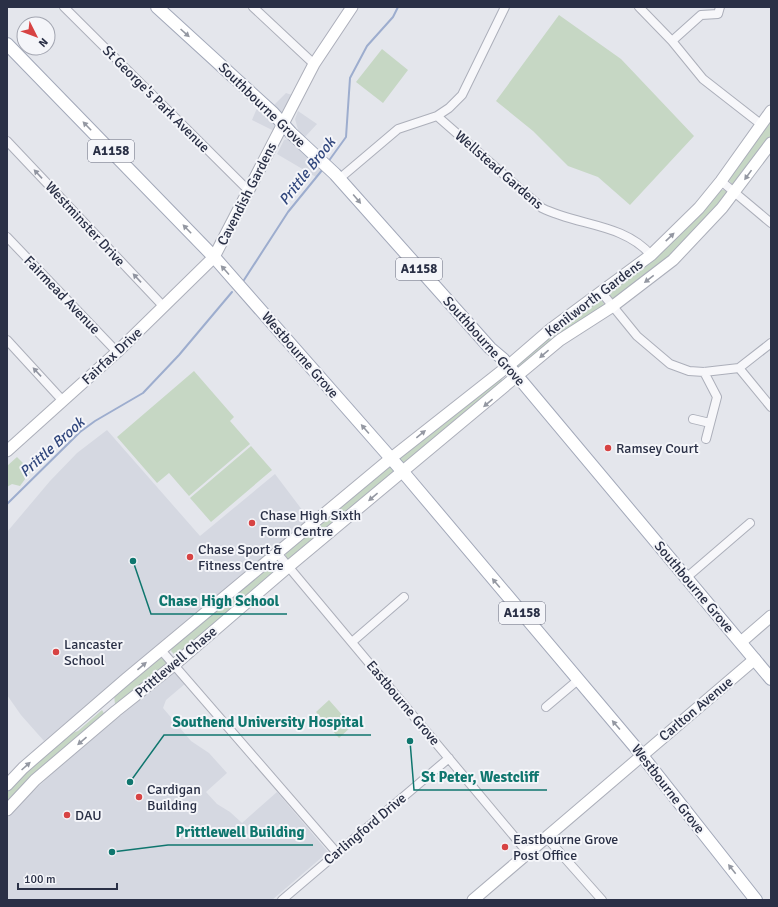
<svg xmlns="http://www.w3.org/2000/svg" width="778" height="907" font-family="Signika,sans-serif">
<rect width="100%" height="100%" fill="#e4e6ec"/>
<path fill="#d5d8e1" d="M 286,93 L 292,95 L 281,116 L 272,107 Z
M 257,108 L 276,126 L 274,131 L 252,120 Z
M 298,111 L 317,124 L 304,138 L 299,133 L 295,119 Z
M 289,139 L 321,170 L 316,177 L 277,154 L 284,140 Z
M 107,430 L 200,536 L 275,474 L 309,519 L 44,741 L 21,715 L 7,695 L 7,532 L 50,481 L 77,453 Z
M 175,671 L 186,683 L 166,700 L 163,708 L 191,741 L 209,753 L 227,773 L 206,792 L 217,804 L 230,812 L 242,823 L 277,792 L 328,852 L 272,900 L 7,900 L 7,818 L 28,796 L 69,758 Z"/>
<path fill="#c6d7c4" d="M 559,15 L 621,59 L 694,136 L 630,205 L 598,177 L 568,166 L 533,131 L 496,101 Z
M 382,49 L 408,70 L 383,103 L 356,82 Z
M 771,118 L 771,136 L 738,182 L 732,184 L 728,179 Z
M 719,190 L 724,190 L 727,192 L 727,196 L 678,251 L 615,301 L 611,300 L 609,294 L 610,291 Z
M 602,301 L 605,305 L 604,309 L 517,371 L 516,364 L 549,336 L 596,302 Z
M 194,371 L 234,417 L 230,421 L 250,444 L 189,496 L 169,473 L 157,483 L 117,437 Z
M 501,379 L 506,383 L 406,464 L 399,464 L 399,457 Z
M 251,446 L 272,470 L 211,522 L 190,498 Z
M 17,457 L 31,471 L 20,486 L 12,484 L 7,487 L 7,466 Z
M 387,467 L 392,468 L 394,471 L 390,477 L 293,560 L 287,560 L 285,552 Z
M 273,562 L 277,562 L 281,569 L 180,655 L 174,654 L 171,651 L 173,646 Z
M 160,657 L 167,662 L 166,666 L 117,706 L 115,704 L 114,695 Z
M 329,700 L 352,726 L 339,738 L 316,712 Z
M 102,710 L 105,715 L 7,804 L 7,790 L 66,735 L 78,731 Z"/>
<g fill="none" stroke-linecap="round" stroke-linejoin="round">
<path stroke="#9dadce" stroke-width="2" d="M 328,162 L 346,137 L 350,78 L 367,46 L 393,17 L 398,7
M 244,280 L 288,212 L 323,169
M 7,504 L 80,432 L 95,421 L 143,393 L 179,355 L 232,292"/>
<defs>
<path id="street" d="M 64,7 L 249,191
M 253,7 L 314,64
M 639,7 L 672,41 L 703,79 L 762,125
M 672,41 L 701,15 L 718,14 L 720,7
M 437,116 L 542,208 C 578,226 623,223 651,255
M 7,141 L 164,307
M 339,179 L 398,129 L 437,116 L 449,108 L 462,95 L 505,7
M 721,181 L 771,223
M 7,237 L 117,352
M 602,293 L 637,336 L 670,364 L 689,371 L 704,372 L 739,368 L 771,343
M 7,340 L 63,401
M 739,368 L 771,407
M 704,372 L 717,397 L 706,439
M 693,419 L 710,423
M 277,553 L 528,853
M 686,578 L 750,523
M 352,642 L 404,597
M 161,650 L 337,853
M 546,707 L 578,680
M 547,838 L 602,900
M 282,900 L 449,758"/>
<path id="secondary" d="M 7,451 L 117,352 L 214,257 L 314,64 L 352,7
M 741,642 L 771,616
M 7,785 L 23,768 L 126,679 L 390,459 L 508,366 L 551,329 L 651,255 L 699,208 L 721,181 L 771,111
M 7,810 L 35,780 L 116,711 L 174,665 L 288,567 L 560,340 L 613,306 L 673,260 L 722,208 L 771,143
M 473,900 L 755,659"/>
<path id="primary" d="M 157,7 L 273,113 L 291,133 L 335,174 L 490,348 L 503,359 L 771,679
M 7,44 L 214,257 L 403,472 L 636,748 L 756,900"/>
</defs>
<use href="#street" stroke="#acafba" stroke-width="10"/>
<use href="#secondary" stroke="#acafba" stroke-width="13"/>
<use href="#primary" stroke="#a2a8b9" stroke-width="14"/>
<use href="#street" stroke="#f7f7fa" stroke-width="8"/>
<use href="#secondary" stroke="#fff" stroke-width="11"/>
<use href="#primary" stroke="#fff" stroke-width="12"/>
</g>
<defs><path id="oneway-solid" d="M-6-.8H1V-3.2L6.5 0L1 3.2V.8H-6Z"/></defs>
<g fill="#9498a2">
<use href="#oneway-solid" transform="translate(185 33) rotate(42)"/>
<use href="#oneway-solid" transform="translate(87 126) rotate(-134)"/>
<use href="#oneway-solid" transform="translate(748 175) rotate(126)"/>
<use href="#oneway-solid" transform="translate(357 199) rotate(50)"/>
<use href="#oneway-solid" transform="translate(187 229) rotate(-134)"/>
<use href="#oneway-solid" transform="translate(670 237) rotate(-44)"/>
<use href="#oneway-solid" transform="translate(225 270) rotate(-132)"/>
<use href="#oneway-solid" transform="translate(649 279) rotate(142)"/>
<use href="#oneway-solid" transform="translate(544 354) rotate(140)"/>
<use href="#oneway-solid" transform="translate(488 403) rotate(140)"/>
<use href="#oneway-solid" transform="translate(365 429) rotate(-131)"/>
<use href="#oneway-solid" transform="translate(421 434) rotate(-39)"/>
<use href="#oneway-solid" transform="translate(373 497) rotate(140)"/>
<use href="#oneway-solid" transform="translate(496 583) rotate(-130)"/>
<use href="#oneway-solid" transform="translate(142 666) rotate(-40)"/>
<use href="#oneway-solid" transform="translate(616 725) rotate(-131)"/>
<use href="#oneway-solid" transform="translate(82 741) rotate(139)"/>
<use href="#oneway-solid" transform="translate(26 766) rotate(-42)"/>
<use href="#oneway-solid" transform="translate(732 869) rotate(-128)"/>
</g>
<g fill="#9094a0">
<use href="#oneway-solid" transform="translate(38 174) rotate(-133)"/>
<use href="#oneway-solid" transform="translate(137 278) rotate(-133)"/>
<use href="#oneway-solid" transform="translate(37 372) rotate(-133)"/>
</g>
<g fill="#d74343" stroke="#f4f5f9" stroke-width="1.5">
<circle cx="608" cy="448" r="4"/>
<circle cx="252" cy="523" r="4"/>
<circle cx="190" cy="557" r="4"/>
<circle cx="56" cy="652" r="4"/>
<circle cx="139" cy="797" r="4"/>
<circle cx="67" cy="815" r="4"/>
<circle cx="505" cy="847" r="4"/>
</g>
<g text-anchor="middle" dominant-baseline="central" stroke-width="4" stroke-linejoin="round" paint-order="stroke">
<g fill="#f4f5f9" stroke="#676b7c" stroke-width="1">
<rect x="88" y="140" width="46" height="22" rx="3"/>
<rect x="396" y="258" width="46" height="22" rx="3"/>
<rect x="499" y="602" width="46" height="22" rx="3"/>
</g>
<g font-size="13" font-weight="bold" fill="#2a3046">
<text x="111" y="151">A1158</text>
<text x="419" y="269">A1158</text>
<text x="522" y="613">A1158</text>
</g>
<g font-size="14" fill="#2a3046" stroke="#f4f5f9">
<text transform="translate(156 99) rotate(45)">St George's Park Avenue</text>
<text transform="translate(262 105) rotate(44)">Southbourne Grove</text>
<text transform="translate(499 170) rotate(41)">Wellstead Gardens</text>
<text transform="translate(247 194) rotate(-63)">Cavendish Gardens</text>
<text transform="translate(85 224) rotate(47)">Westminster Drive</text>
<text transform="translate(62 295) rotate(46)">Fairmead Avenue</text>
<text transform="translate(594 298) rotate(-37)">Kenilworth Gardens</text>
<text transform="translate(484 341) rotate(48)">Southbourne Grove</text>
<text transform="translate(300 355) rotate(49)">Westbourne Grove</text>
<text transform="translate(112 356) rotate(-43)">Fairfax Drive</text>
<text transform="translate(694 587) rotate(50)">Southbourne Grove</text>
<text transform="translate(176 662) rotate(-40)">Prittlewell Chase</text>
<text transform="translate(403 703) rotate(50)">Eastbourne Grove</text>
<text transform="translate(696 709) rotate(-40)">Carlton Avenue</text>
<text transform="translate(668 789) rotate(52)">Westbourne Grove</text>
<text transform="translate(365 829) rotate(-40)">Carlingford Drive</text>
</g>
<g font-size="14" fill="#2a3046" stroke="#f4f5f9" text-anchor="start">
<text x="616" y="448">Ramsey Court</text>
<text x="260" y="515">Chase High Sixth<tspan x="260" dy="16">Form Centre</tspan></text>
<text x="198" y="549">Chase Sport &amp;<tspan x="198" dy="16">Fitness Centre</tspan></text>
<text x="64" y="644">Lancaster<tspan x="64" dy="16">School</tspan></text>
<text x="147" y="789">Cardigan<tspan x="147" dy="16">Building</tspan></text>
<text x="75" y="815">DAU</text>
<text x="513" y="839">Eastbourne Grove<tspan x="513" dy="16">Post Office</tspan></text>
</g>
<g font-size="15" font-style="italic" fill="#31477d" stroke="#f4f5f9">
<text transform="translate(307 171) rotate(-52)">Prittle Brook</text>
<text transform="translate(52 447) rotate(-42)">Prittle Brook</text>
</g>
</g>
<path fill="none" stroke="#0f766e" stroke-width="1.5" d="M133 561L151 614H287M130 782L164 735H371M410 741L414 790H547M112 852L168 845H313"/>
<g fill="#0f766e" stroke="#f4f5f9" stroke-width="1.5">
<circle cx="133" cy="561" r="4"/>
<circle cx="130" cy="782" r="4"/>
<circle cx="410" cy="741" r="4"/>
<circle cx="112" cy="852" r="4"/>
</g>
<g font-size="15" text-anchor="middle" font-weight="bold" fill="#0f766e" stroke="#f4f5f9" stroke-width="4" stroke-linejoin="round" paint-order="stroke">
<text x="219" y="606">Chase High School</text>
<text x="268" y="727">Southend University Hospital</text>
<text x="480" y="782">St Peter, Westcliff</text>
<text x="240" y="837">Prittlewell Building</text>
</g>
<rect width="778" height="907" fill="none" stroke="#2a3046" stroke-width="16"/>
<g transform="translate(36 36) rotate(132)"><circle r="19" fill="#f4f5f9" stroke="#a3a6b1"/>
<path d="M0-3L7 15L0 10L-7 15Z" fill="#d74343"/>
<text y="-6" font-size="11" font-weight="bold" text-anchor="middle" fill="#2a3046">N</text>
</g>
<path d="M18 883v6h99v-6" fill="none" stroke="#2a3046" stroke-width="2"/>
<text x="24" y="883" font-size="12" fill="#2a3046" stroke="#f4f5f9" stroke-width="3" paint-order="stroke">100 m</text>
</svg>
